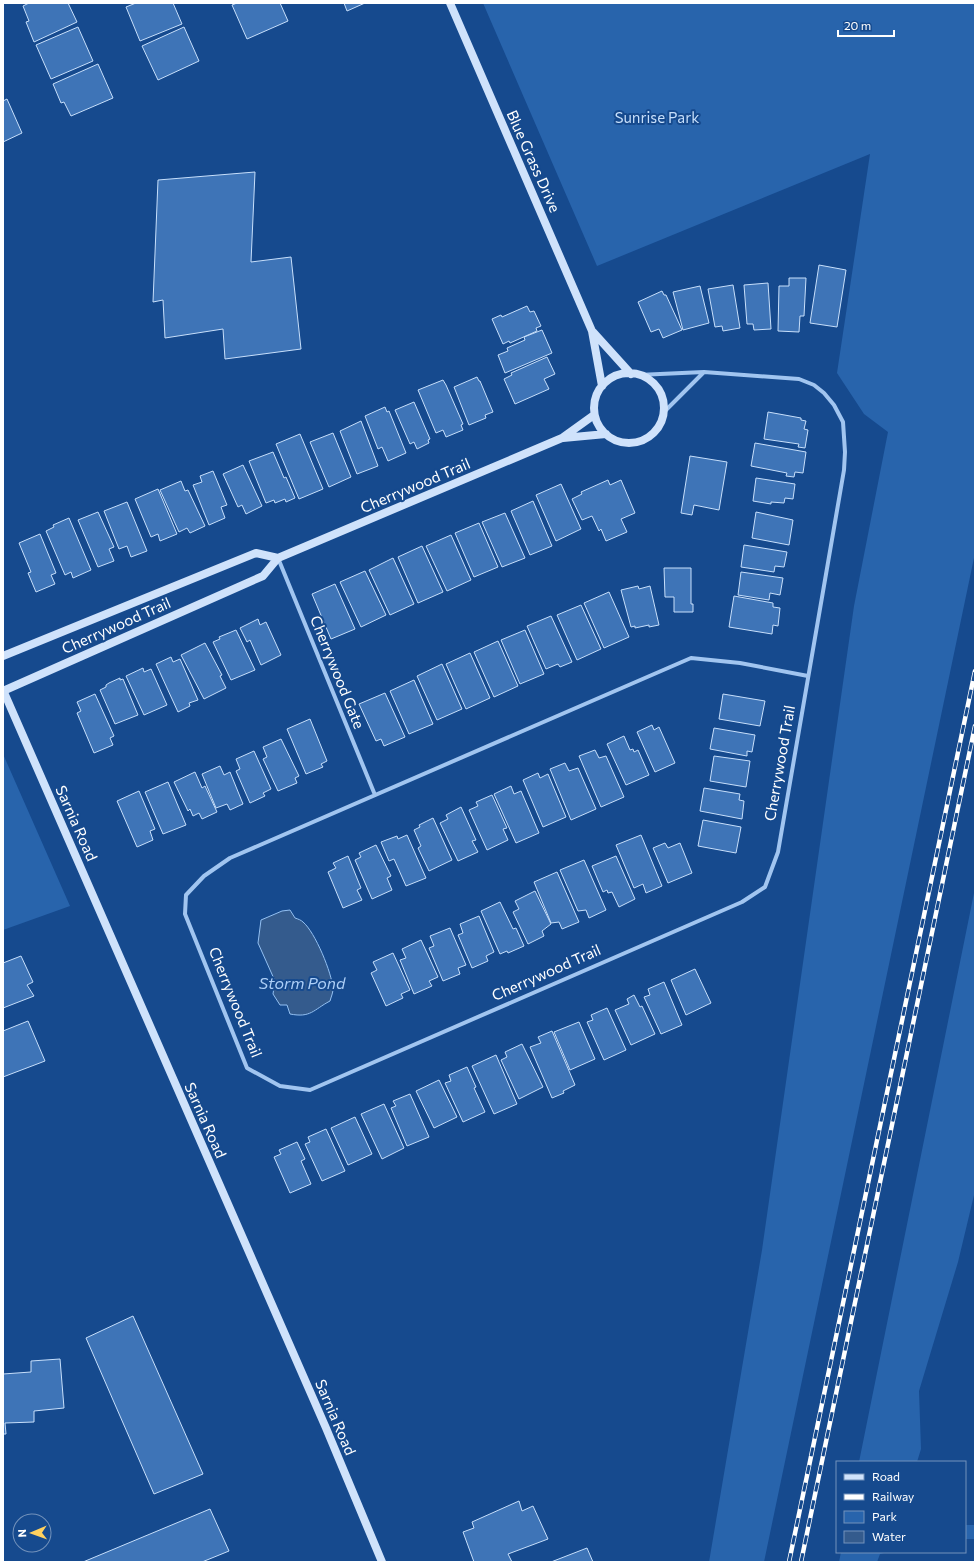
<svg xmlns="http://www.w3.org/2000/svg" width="978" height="1565" font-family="Commissioner,sans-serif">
<rect width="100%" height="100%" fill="#164a8e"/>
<path fill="#2864ac" d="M 483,3 L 975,3 L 975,553 L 764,1562 L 709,1562 L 762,1250 L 854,606 L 888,432 L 864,414 L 837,373 L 870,154 L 597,266 Z
M 3,754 L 70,906 L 3,930 Z
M 975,888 L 975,1191 L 958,1262 L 919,1391 L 921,1449 L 917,1462 L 859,1462 Z
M 965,1525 L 975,1525 L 975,1539 L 965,1539 Z
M 841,1552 L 888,1552 L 880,1554 L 877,1562 L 839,1562 Z"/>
<path fill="#345b8d" stroke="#93c0f2" d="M 290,910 L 295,918 C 298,919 301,920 303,922 C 315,932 332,973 333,989 C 333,993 331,997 330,1001 C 313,1010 311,1018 290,1014 L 287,1005 L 280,1005 L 273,994 L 275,981 L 258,943 L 261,920 L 282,911 Z"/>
<path fill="#3e74b7" stroke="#c7dffb" d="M 29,3 L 68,3 L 77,22 L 34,42 L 26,22 L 29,21 L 23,6 Z
M 136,3 L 173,3 L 182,24 L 140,41 L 126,7 Z
M 237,3 L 280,3 L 288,21 L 247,39 L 232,5 Z
M 344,3 L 365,3 L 347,11 Z
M 78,27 L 93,61 L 51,79 L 36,45 Z
M 184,27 L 199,61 L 158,80 L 142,46 Z
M 98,64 L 113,98 L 71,116 L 64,102 L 61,103 L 53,84 Z
M 7,99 L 22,133 L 3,142 L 3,101 Z
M 255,172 L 251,262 L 291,257 L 301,349 L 225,359 L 223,329 L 165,338 L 163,300 L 153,302 L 158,180 Z
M 819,265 L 846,270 L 837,327 L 810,323 Z
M 789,278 L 806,278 L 804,316 L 800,316 L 799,332 L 778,331 L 779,286 L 789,286 Z
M 768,283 L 771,329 L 754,330 L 753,324 L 747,324 L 744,285 Z
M 733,285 L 740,328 L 723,331 L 722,326 L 715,327 L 708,289 Z
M 700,286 L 709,323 L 683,330 L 673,292 Z
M 662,291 L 664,295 L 666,295 L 682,330 L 663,338 L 659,329 L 651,332 L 638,302 Z
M 527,306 L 530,312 L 534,311 L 541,326 L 536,328 L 537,331 L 510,343 L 509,341 L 503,344 L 492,319 L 501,315 L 502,317 Z
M 542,330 L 552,353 L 505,373 L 498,355 L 508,351 L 507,348 L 525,340 L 524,337 Z
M 547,357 L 555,374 L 544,379 L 549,389 L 515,404 L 504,379 L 512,375 L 511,373 Z
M 477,377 L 479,381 L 480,381 L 493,412 L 485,415 L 486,418 L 469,425 L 454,387 Z
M 443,380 L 446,385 L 463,424 L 461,425 L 463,430 L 446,437 L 443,430 L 436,433 L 418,390 Z
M 414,402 L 430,439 L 428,440 L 429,443 L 417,449 L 414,442 L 410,444 L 395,410 Z
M 385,407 L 387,412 L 389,411 L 406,453 L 388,461 L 382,447 L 378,449 L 365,416 Z
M 768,412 L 801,418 L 801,420 L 806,421 L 804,429 L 808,430 L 805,448 L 798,447 L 799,444 L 764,439 Z
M 361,421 L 378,466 L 357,474 L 340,431 Z
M 333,433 L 351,477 L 329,487 L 310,442 Z
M 300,434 L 323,489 L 299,499 L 276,444 Z
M 755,443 L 806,452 L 803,473 L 795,472 L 794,477 L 786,476 L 787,473 L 751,466 Z
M 273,452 L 284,478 L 286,477 L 295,498 L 286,502 L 285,499 L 275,503 L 274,500 L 266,503 L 249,461 Z
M 690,456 L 727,462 L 719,510 L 694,505 L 692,515 L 681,513 Z
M 243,465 L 262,506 L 246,514 L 242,505 L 238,507 L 223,474 Z
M 213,471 L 227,505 L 221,507 L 225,518 L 209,525 L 193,485 L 202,482 L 200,476 Z
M 756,478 L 795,484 L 793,499 L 785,498 L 784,503 L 771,502 L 771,504 L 753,501 Z
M 608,480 L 610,485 L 621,480 L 635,513 L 621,519 L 627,532 L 606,541 L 601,529 L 599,531 L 592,516 L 582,520 L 572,499 L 582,494 L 581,492 Z
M 181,481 L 185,491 L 188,490 L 205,526 L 190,533 L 187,528 L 179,532 L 160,490 Z
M 561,484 L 581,529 L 556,541 L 536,495 Z
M 158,489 L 177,534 L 160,541 L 158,534 L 151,537 L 135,499 Z
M 533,501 L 552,546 L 530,555 L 511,511 Z
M 127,502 L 147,551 L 131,557 L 127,546 L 119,549 L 104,511 Z
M 98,512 L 114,547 L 109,549 L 114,561 L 98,567 L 78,520 Z
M 756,512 L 793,520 L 789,545 L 752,538 Z
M 505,513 L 525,558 L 502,567 L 482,522 Z
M 69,518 L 91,570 L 73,578 L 71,572 L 65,575 L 46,531 L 54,527 L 53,525 Z
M 479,523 L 498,567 L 474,577 L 455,533 Z
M 40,534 L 56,573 L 51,575 L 55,584 L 36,592 L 28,573 L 31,572 L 19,543 Z
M 451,535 L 471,580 L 447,591 L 426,546 Z
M 744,545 L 787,552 L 784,567 L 775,566 L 774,572 L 741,567 Z
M 422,546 L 443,592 L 418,603 L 398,557 Z
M 393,558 L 414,604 L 390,615 L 369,570 Z
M 664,568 L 691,568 L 691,604 L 693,604 L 693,612 L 674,612 L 674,597 L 665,597 Z
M 365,571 L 386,615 L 361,627 L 340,582 Z
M 741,572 L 783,578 L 780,595 L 770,593 L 769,600 L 738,595 Z
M 335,584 L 355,629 L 331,639 L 312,594 Z
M 638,586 L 639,589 L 650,586 L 659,625 L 649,627 L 649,625 L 635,628 L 635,626 L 631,627 L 621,590 Z
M 609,592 L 629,637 L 604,648 L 584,603 Z
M 734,596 L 773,603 L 773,607 L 780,608 L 778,626 L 773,625 L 772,634 L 729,627 Z
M 581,605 L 601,649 L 577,660 L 557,615 Z
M 551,616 L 572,662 L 560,667 L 558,664 L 546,669 L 527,626 Z
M 258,619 L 260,625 L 266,622 L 281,655 L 261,665 L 250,640 L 247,642 L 240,628 Z
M 236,630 L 255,670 L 231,680 L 213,642 L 220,639 L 219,637 Z
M 525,630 L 544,674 L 520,684 L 501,640 Z
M 498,641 L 518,686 L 494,697 L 474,652 Z
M 205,643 L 222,675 L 220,676 L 226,688 L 204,699 L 181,655 Z
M 470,653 L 490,698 L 466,709 L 446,664 Z
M 171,657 L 173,662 L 180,659 L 198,700 L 189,703 L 190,706 L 178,712 L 156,664 Z
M 442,664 L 462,709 L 437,720 L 417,676 Z
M 143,668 L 144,672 L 151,669 L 167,705 L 144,715 L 126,676 Z
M 120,678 L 120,680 L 123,679 L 138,715 L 115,724 L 100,690 L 106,687 L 106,685 L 109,683 Z
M 414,680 L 433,724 L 409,734 L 390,691 Z
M 385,693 L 405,737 L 384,746 L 381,739 L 376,741 L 359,704 Z
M 95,694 L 114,736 L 110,738 L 113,745 L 94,753 L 77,713 L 81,711 L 77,702 Z
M 723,694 L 765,701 L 760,726 L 719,719 Z
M 310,719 L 327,761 L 321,764 L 323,767 L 306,774 L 287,729 Z
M 652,725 L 654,730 L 659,727 L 675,763 L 655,772 L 637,732 Z
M 714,728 L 755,735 L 752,752 L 747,751 L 747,756 L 710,749 Z
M 624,736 L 630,750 L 633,749 L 634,752 L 638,750 L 649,775 L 626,785 L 607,744 Z
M 281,739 L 299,776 L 295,778 L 297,783 L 278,791 L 263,759 L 267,757 L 263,747 Z
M 595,750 L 599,758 L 606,756 L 624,797 L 601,807 L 579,756 Z
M 254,751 L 271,789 L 263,793 L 265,796 L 250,803 L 236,771 L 240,769 L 236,759 Z
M 714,756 L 750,761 L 746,787 L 710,781 Z
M 565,763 L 569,771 L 578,768 L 596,809 L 571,820 L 550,769 Z
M 220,766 L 224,775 L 230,772 L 243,804 L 230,810 L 227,804 L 216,808 L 202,774 Z
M 195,772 L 202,788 L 205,786 L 217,812 L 202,819 L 199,813 L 193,816 L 190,809 L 188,811 L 174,782 Z
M 538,773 L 540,778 L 548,774 L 566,817 L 543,827 L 523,780 Z
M 168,782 L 186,825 L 163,834 L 145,792 Z
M 511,786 L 514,794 L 521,791 L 539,833 L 516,843 L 494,794 Z
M 704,788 L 740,794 L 739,800 L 744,801 L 742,819 L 700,811 Z
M 139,791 L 155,829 L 150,831 L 153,840 L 137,847 L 117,801 Z
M 492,795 L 507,828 L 503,829 L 508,840 L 487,850 L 469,810 L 478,806 L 476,802 Z
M 461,807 L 476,840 L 472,841 L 478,852 L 458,861 L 440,823 L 448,819 L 446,815 Z
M 433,818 L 452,860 L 429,871 L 418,848 L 421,846 L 414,830 L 420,827 L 419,825 Z
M 703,820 L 741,827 L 736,853 L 698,846 Z
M 407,835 L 426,878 L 406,886 L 394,859 L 389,861 L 381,842 L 397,836 L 398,839 Z
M 641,835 L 662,886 L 646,893 L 643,884 L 634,888 L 616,845 Z
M 665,843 L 668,848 L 680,843 L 692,873 L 668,883 L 653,848 Z
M 376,845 L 391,876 L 387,878 L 392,890 L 372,899 L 355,860 L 361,857 L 359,853 Z
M 348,856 L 361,888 L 357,890 L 362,900 L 343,908 L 328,872 L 336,868 L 333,863 Z
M 616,856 L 635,899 L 619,907 L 612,892 L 608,893 L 607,890 L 603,892 L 592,866 Z
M 584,860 L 606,910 L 589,918 L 586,910 L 578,911 L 560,870 Z
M 557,872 L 579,922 L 562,929 L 559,922 L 551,923 L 534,882 Z
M 535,891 L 551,924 L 542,931 L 544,936 L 528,944 L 513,912 L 519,909 L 515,901 Z
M 500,902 L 513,929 L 516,928 L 524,946 L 508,953 L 507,951 L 500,954 L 481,911 Z
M 479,916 L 494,952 L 486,956 L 488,961 L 472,968 L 458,935 L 463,933 L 460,924 Z
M 450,928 L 466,965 L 458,968 L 460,974 L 443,981 L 429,948 L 434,946 L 430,936 Z
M 421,940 L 438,977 L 429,981 L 432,986 L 414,994 L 400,960 L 406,958 L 402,949 Z
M 393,953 L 410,990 L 401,994 L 403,998 L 386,1006 L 371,973 L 377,970 L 373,962 Z
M 21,956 L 33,982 L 27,985 L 34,996 L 3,1008 L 3,963 Z
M 695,969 L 711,1003 L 686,1015 L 671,980 Z
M 664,982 L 682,1025 L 661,1034 L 644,997 L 650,995 L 648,989 Z
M 634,995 L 640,1007 L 642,1006 L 655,1034 L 631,1045 L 615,1010 L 629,1004 L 627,999 Z
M 607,1008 L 626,1050 L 604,1060 L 587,1022 L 593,1020 L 591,1015 Z
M 28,1021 L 45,1061 L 3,1077 L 3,1031 Z
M 579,1022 L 595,1059 L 570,1070 L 554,1032 Z
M 552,1031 L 575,1085 L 563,1091 L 564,1093 L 552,1098 L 530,1047 L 541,1043 L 538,1037 Z
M 522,1044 L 543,1087 L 519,1099 L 501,1060 L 507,1057 L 505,1052 Z
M 496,1055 L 517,1104 L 494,1114 L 472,1066 Z
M 467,1067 L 476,1087 L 474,1088 L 485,1112 L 463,1122 L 445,1083 L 451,1081 L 449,1075 Z
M 439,1080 L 457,1117 L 434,1128 L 416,1091 Z
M 410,1094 L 429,1137 L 407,1146 L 391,1108 L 396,1106 L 393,1101 Z
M 384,1104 L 404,1148 L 382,1159 L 361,1114 Z
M 355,1117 L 372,1154 L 348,1165 L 331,1128 Z
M 326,1129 L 345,1171 L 322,1181 L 305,1144 L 310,1142 L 308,1137 Z
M 297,1142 L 305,1159 L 301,1161 L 311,1184 L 290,1193 L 274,1157 L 281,1154 L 279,1150 Z
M 133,1316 L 203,1474 L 154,1494 L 86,1338 Z
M 60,1359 L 64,1408 L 34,1411 L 34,1422 L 5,1423 L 6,1434 L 3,1434 L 3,1374 L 31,1372 L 31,1361 Z
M 519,1501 L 522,1511 L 533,1506 L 548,1539 L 508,1554 L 512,1562 L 474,1562 L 463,1532 L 474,1528 L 472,1522 Z
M 210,1509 L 229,1551 L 202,1562 L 83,1562 Z
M 587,1548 L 593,1562 L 551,1562 Z"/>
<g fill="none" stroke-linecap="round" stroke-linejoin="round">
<path stroke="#a1c5f0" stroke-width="4" d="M 638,375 L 704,372 L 799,379 L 814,385 L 824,393 L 834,405 L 843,422 L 845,452 L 844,470 L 778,852 L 765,887 L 742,902 L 310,1090 L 280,1086 L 247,1068 L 185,914 L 186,895 L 204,876 L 230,858 L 691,658 L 740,663 L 808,676
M 663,413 L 704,372
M 278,558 L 375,795"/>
<path stroke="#cfe2fb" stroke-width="8" d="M 450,3 L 592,331 L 602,386
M 593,332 L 631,374
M594 408a35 35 0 1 1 70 0a35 35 0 1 1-70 0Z
M 563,438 L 606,434
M 3,656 L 256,553 L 278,558
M 3,690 L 326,1428 L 382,1562
M 3,691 L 263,576 L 278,558 L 562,438 L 594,415"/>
<defs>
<path id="rail" d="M 789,1562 L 975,671
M 801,1562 L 975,726"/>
</defs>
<use href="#rail" stroke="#fff" stroke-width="4.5"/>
<use href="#rail" stroke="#164a8e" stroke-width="3" stroke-dasharray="9" stroke-linecap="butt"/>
</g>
<g text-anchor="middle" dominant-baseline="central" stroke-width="4" stroke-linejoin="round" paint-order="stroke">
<g font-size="15" fill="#c7dffb" stroke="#164a8e">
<text x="657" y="117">Sunrise Park</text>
</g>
<g font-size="15" fill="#fff" stroke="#164a8e">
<text transform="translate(534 161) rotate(66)">Blue Grass Drive</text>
<text transform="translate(415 485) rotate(-23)">Cherrywood Trail</text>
<text transform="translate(116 625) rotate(-24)">Cherrywood Trail</text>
<text transform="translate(338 672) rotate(68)">Cherrywood Gate</text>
<text transform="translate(779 763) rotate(-80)">Cherrywood Trail</text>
<text transform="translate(77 823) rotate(66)">Sarnia Road</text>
<text transform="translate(546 972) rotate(-24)">Cherrywood Trail</text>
<text transform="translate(236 1002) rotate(68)">Cherrywood Trail</text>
<text transform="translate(206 1120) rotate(66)">Sarnia Road</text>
<text transform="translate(336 1417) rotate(67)">Sarnia Road</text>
</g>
<g font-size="16" font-style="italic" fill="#adcff7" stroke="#164a8e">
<text x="302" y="982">Storm Pond</text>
</g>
</g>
<rect width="978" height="1565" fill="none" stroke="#ffffff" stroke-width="8"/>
<rect x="836" y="1461" width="130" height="92" fill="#164a8e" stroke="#7392bb"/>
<rect x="844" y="1474" width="20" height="6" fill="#cfe2fb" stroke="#7392bb"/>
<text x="872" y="1481" font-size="12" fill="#ffffff">Road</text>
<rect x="844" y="1494" width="20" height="6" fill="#ffffff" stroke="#7392bb"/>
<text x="872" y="1501" font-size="12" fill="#ffffff">Railway</text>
<rect x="844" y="1511" width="20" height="12" fill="#2864ac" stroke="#7392bb"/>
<text x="872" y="1521" font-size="12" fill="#ffffff">Park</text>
<rect x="844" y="1531" width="20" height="12" fill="#345b8d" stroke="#7392bb"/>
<text x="872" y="1541" font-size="12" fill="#ffffff">Water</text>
<g transform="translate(32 1533) rotate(268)"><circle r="19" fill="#164a8e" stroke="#7392bb"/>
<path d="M0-3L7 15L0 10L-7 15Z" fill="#ffd15f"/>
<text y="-6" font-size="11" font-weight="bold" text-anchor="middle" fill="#ffffff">N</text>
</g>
<path d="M838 30v6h56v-6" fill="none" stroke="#ffffff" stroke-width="2"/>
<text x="844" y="30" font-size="12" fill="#ffffff" stroke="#164a8e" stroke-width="3" paint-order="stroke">20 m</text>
</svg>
